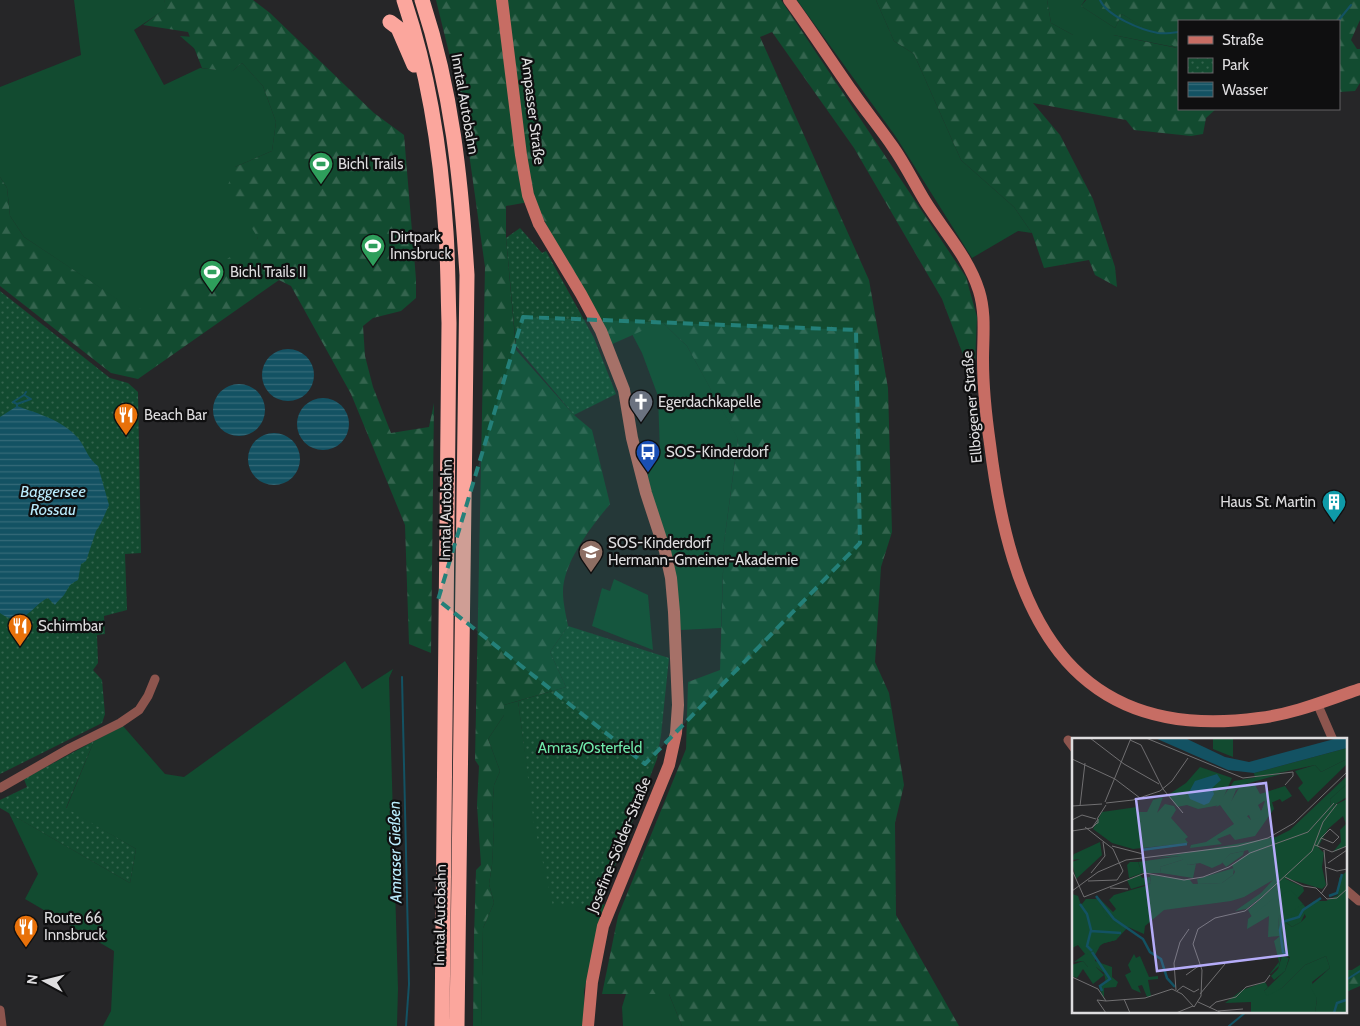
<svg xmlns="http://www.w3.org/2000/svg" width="1360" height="1026" font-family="Cabin,sans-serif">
<defs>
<pattern id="forest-firs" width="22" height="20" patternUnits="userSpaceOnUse" patternTransform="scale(1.25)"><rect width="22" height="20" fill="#124b30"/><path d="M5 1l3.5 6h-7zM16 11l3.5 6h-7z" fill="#34644e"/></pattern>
<pattern id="park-dots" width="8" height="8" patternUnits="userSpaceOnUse" patternTransform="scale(1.25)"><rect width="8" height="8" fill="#124b30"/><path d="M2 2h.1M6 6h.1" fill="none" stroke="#34644e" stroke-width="1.8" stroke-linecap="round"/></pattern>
<pattern id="water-rules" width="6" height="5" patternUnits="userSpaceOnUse" patternTransform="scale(1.25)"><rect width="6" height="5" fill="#135263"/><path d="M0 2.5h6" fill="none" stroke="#356a79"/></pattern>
</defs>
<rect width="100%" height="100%" fill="#262628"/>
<path fill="#124b30" d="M 74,0 L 164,0 L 167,8 L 134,30 L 164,85 L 200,68 L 219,70 L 180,36 L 211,38 L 242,43 L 282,103 L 243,60 L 231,72 L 242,63 L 263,86 L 276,122 L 272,151 L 235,167 L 258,238 L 150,355 L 130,308 L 24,237 L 10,216 L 7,188 L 0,177 L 0,87 L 81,55 Z
M 797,0 L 876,0 L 894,41 L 914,54 L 961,160 L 1014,207 L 1032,233 L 1018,231 L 972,258 L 896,137 Z
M 1047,0 L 1085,0 L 1081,6 L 1115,28 L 1122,14 L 1179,48 L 1113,35 L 1073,35 L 1051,23 Z
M 662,322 L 687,346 L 738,438 L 724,543 L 721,628 L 681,630 L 651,495 L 649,480 L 643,458 L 660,454 L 658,396 L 642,353 L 632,334 Z
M 614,579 L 648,595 L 653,650 L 592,626 L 602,588 L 610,591 Z
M 345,661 L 362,689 L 393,669 L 389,678 L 398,989 L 397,1026 L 103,1026 L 111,1011 L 114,951 L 25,899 L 38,874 L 9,813 L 130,883 L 136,849 L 66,809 L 94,741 L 123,726 L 165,774 L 184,777 Z
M 518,701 L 535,824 L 599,906 L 605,904 L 584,991 L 584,1026 L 481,1026 L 483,928 L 494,903 L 489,884 L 492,865 L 494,829 L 492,813 L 494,785 L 500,771 L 488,739 L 504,715 L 504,705 Z
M 626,994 L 669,994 L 682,1026 L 623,1026 L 622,1007 Z"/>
<path fill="url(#forest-firs)" d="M 164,0 L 253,0 L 270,13 L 374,113 L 404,135 L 416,279 L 416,298 L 401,311 L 373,318 L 363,326 L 365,356 L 373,387 L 391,433 L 429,427 L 434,403 L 431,653 L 409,644 L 405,525 L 351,394 L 291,286 L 279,280 L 138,379 L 111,373 L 0,286 L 0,177 L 7,188 L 10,216 L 24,237 L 131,308 L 152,310 L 258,238 L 236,203 L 228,185 L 235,167 L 272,151 L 276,122 L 263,86 L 242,63 L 231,72 L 202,68 L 188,32 L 143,25 L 166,8 Z
M 436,0 L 781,0 L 966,277 L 977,317 L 975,363 L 965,360 L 942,299 L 854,148 L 772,32 L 760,37 L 869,280 L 888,388 L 892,532 L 881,567 L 875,662 L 889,693 L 904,785 L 895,823 L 896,915 L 959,1026 L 682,1026 L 669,994 L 602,994 L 618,916 L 686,749 L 688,682 L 720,670 L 724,543 L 738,439 L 687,346 L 662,322 L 610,345 L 534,201 L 506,206 L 506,238 L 516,350 L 574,415 L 592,430 L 610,504 C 592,526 563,562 563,592 C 563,603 566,615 568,626 L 550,652 L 566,687 L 504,705 L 504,715 L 488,739 L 500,771 L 494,785 L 492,813 L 494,829 L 492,865 L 489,884 L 494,903 L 483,928 L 481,1026 L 473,1026 L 474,937 L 476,870 L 481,865 L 477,805 L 479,766 L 475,760 L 485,267 L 467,139 L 454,73 Z
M 876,0 L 1047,0 L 1051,23 L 1073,35 L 1113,35 L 1177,48 L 1122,14 L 1115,28 L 1081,6 L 1086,0 L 1360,0 L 1360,20 L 1351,40 L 1357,49 L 1360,49 L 1360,83 L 1355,91 L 1339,92 L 1339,21 L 1179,21 L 1179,109 L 1216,109 L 1206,118 L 1203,134 L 1191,136 L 1134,130 L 1126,120 L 1033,103 L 1060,135 L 1093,199 L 1115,267 L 1117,287 L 1095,275 L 1089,260 L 1044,268 L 1032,233 L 1014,207 L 961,160 L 914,54 L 894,41 Z
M 1360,965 L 1360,986 L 1346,992 L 1346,970 L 1352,970 Z"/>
<path fill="url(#park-dots)" d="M 520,228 L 542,253 L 546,251 L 594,338 L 616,394 L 574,415 L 516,346 L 506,238 Z
M 0,291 L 110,378 L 128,383 L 138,392 L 141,553 L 125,554 L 127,610 L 104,616 L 105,634 L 97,635 L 98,663 L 93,670 L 102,680 L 105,714 L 102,723 L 0,774 Z
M 568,626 L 669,658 L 661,735 L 657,759 L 599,906 L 553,906 L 534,824 L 518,701 L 566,687 L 550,652 Z
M 94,741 L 66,808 L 136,849 L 130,883 L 0,808 L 0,800 L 27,787 L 24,779 Z"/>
<path fill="url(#water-rules)" d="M262 375a26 26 0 1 1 52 0a26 26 0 1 1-52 0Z
M213 410a26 26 0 1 1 52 0a26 26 0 1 1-52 0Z
M297 424a26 26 0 1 1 52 0a26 26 0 1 1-52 0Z
M 17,406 C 39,414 62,420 78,438 C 86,448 88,459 98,466 L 109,505 L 101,523 L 96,531 L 86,561 L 81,564 L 78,580 C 68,585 70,586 64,595 C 62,598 57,601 55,605 L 48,598 C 31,605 25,630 0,613 L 0,417 Z
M248 459a26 26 0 1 1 52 0a26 26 0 1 1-52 0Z"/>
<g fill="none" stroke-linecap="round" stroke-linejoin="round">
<path stroke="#135263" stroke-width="2" d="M 1100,0 C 1107,16 1141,30 1158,33 C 1165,34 1172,33 1179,32
M 1338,21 L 1351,5
M 17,404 L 13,402 L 24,395
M 17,406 L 17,404 L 31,399 L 24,395 L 26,392
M 402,677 L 409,984 L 406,1026
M 1346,980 L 1360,971
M 1229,1026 L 1246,1012"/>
<path stroke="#8d554e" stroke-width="9" d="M 1317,703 L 1333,740
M 1068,740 L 1074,748
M 0,788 L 70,748 L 120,723 L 139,710 L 148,696 L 155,679
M 1346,890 L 1359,901
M 0,1010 L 2,1026"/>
<path stroke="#c76d64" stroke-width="12" d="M 502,0 L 521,155 L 528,195 L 539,224 L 581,294 L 601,331 L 624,390 L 632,438 L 646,493 L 665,551 L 671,578 L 674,612 L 678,705 L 676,733 L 669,765 L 603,926 L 592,982 L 588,1026
M 789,0 C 811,30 831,61 852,91 C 865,110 880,128 893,147 C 905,164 914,183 925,201 C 943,230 969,258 979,291 C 986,314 983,336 983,360 C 983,388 986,416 990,444 C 1010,607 1065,745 1259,718 C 1294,714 1327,700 1360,689"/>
<path stroke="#fba69d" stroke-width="15" d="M 404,0 C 429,74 441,154 446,232 C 448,262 448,293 449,323 L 442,1026
M 422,0 C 452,91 461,179 467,275 L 457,1026
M 390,22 L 398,28 L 414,65"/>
</g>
<path fill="#248079" fill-opacity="0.2" stroke="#248079" stroke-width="4" stroke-dasharray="10 6" stroke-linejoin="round" d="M 523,317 L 856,330 L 860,543 L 645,764 L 438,600 Z"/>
<defs>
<symbol id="stadium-pin" viewBox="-11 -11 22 30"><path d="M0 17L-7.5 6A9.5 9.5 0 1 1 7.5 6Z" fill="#2e9e5b" stroke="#0f0f10"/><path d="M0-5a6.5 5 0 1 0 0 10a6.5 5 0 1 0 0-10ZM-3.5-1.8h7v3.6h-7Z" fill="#fff"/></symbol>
<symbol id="church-pin" viewBox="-11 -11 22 30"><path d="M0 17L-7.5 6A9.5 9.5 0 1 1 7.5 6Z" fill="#6b7280" stroke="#0f0f10"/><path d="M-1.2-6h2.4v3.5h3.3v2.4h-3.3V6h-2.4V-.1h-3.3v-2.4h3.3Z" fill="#fff"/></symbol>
<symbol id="restaurant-pin" viewBox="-11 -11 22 30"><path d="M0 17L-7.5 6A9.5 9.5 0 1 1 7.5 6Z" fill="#e8710a" stroke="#0f0f10"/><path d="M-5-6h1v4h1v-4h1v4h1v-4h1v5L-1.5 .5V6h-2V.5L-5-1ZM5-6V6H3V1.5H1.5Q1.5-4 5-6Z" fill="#fff"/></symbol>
<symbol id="bus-pin" viewBox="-11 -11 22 30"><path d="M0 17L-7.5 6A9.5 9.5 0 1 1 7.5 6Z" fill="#1a4fb4" stroke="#0f0f10"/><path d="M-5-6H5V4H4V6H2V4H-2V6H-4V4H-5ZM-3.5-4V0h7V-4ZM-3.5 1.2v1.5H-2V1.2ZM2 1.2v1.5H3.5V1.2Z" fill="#fff"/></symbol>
<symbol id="building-pin" viewBox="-11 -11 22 30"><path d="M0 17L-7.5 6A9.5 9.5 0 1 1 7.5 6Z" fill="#0f9aa8" stroke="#0f0f10"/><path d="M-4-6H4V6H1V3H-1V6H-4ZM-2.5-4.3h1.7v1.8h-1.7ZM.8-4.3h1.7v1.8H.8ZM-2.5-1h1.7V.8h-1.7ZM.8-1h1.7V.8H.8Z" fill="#fff"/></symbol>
<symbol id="school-pin" viewBox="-11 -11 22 30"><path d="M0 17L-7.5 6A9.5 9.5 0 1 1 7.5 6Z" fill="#8d6e63" stroke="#0f0f10"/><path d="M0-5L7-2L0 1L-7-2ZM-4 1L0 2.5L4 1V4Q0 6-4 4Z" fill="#fff"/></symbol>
</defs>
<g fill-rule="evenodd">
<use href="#stadium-pin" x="307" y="150" width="28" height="38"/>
<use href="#stadium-pin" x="359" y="232" width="28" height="38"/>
<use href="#stadium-pin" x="198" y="258" width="28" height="38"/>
<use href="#church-pin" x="627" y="388" width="28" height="38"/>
<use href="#restaurant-pin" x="112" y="401" width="28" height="38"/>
<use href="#bus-pin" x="634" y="438" width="28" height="38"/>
<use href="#building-pin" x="1320" y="488" width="28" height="38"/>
<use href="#school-pin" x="577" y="538" width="28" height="38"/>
<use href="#restaurant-pin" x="6" y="612" width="28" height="38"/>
<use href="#restaurant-pin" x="12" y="913" width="28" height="38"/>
</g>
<g text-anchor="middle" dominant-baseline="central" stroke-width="4.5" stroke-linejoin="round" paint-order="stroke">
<g font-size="15" fill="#dedddf" stroke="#0f0f10">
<text transform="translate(465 104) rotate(80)">Inntal Autobahn</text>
<text transform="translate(533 111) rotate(83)">Ampasser Straße</text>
<text transform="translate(972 407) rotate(-95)">Ellbögener Straße</text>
<text transform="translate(446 510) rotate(-89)">Inntal Autobahn</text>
<text transform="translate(619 845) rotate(-68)">Josefine-Sölder-Straße</text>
<text transform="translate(440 915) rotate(-89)">Inntal Autobahn</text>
</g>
<g font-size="15" fill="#dedddf" stroke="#0f0f10" text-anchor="start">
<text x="338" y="164">Bichl Trails</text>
<text x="390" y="237">Dirtpark<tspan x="390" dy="17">Innsbruck</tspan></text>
<text x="230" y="272">Bichl Trails II</text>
<text x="658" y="402">Egerdachkapelle</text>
<text x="144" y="415">Beach Bar</text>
<text x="666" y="452">SOS-Kinderdorf</text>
<text x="1316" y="502" text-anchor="end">Haus St. Martin</text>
<text x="608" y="543">SOS-Kinderdorf<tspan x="608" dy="17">Hermann-Gmeiner-Akademie</tspan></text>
<text x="38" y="626">Schirmbar</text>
<text x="44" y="918">Route 66<tspan x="44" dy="17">Innsbruck</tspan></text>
</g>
<g font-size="15" fill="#70e9ab" stroke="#0f0f10">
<text x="590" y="748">Amras/Osterfeld</text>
</g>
<g font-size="16" font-style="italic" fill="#baecfd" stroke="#0f0f10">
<text x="53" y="491">Baggersee<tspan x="53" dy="18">Rossau</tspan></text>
<text transform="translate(395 852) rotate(-91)">Amraser Gießen</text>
</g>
</g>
<g transform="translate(1072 738)">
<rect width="275" height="275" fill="#262628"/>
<path d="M 141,0 L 161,0 L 161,19 L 141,11 ZM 182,45 L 188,56 L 213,48 L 220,58 L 210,64 L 208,61 L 196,66 L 192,63 L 186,67 L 189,73 L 192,68 L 190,82 L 179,82 L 177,77 L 164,84 L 152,62 L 158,65 L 167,50 ZM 275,46 L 275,59 L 259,69 L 258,61 ZM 91,59 L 85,75 L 93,66 L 102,68 L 104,72 L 99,80 L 116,99 L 113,101 L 116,105 L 61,111 L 40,105 L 21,91 L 30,74 L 65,69 L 66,74 L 75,74 L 81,62 ZM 28,104 L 30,117 L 4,141 L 0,124 L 8,121 L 0,122 L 2,116 ZM 108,118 L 113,121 L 88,129 L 89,135 L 70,135 L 66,124 ZM 162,130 L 161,137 L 150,145 L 126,146 L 125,141 ZM 68,136 L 70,140 L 78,139 L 79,145 L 59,151 L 55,142 ZM 212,140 L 231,149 L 232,153 L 224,162 L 219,153 L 201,161 L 180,179 L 176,172 ZM 231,166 L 235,171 L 229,184 L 220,189 L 215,185 L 210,187 L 206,195 L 207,178 ZM 62,216 L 64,220 L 68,218 L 77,239 L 86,238 L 86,241 L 76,242 L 79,258 L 75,259 L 70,247 L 66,248 L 69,255 L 60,251 L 53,237 L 59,234 L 56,227 ZM 210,218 L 217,220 L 213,233 L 202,242 L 199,238 L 206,231 ZM 254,218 L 258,230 L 240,244 L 245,261 L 243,275 L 179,275 L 179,264 L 153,265 L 170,252 L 193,244 L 196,249 L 192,253 L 210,250 L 233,227 ZM 11,223 L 16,229 L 24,229 L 32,237 L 21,246 L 11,231 L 5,240 L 0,238 L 0,227 Z" fill="#124b30"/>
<path d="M 275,10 L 275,21 L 249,34 L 243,27 L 183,40 L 182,35 ZM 216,34 L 174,46 L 164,52 L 157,69 L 168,81 L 174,77 L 179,82 L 187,80 L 193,63 L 200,64 L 202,71 L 183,98 L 163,102 L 158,96 L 145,101 L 150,106 L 118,110 L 119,107 L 134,104 L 162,86 L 148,67 L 144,69 L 162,43 ZM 275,38 L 275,46 L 258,61 L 259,69 L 275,61 L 275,108 L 261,114 L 269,104 L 268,92 L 274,86 L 271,78 L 256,91 L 246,109 L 252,115 L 250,129 L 254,147 L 250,151 L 214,140 L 174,171 L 163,173 L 189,155 L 201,142 L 172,159 L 159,163 L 92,172 L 73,188 L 72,196 L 56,189 L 44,202 L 29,206 L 23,217 L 23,223 L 40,229 L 40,239 L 46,244 L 44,249 L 32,250 L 32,261 L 27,249 L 34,245 L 32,235 L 24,229 L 16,229 L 11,223 L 2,224 L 13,216 L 6,207 L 0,210 L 0,190 L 14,161 L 27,164 L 27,160 L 41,174 L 44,171 L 37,162 L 42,157 L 73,148 L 79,145 L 78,137 L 118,142 L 121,146 L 150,145 L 161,137 L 163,134 L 160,127 L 177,115 L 176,112 L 158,116 L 149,126 L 140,130 L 128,125 L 116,127 L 108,118 L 84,120 L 204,99 L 218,92 ZM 275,133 L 275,275 L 243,275 L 245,261 L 238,248 L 258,230 L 254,218 L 233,227 L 210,250 L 195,258 L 192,253 L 213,233 L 218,219 L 209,217 L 207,228 L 196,238 L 207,224 L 202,203 L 208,198 L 196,199 L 197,178 L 175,191 L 176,181 L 203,159 L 219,152 L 231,166 L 222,172 L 222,179 L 215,176 L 207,178 L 206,193 L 210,182 L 220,189 L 229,184 L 234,179 L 231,172 L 242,163 L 254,163 L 266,157 L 267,140 Z" fill="#124b30"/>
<path d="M 275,21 L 275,26 L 236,64 L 226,50 L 231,45 L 223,33 L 243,27 L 249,34 ZM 128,29 L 160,40 L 148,67 L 126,71 L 115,67 L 105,69 L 96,57 L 114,45 ZM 172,113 L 171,117 L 154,129 L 150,124 L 158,116 ZM 113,121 L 116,127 L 124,126 L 121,140 L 89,135 L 88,129 ZM 58,124 L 66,124 L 70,135 L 57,140 L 55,127 ZM 0,156 L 6,158 L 9,167 L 14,161 L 27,161 L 33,177 L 50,190 L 44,202 L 32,205 L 14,217 L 7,205 L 0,208 Z" fill="#124b30"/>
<path d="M 83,0 L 113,0 L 153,19 L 177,24 L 266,0 L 275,0 L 275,10 L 182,35 L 156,32 ZM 145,36 L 149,42 L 140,50 L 142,56 L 137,65 L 132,67 L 118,61 L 116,56 L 123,43 Z" fill="#135263"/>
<path fill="none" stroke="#135263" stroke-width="2.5" d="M 69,112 L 115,106M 24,158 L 42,181 L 71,201 L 78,214 L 89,221 L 95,240 L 103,249M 257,158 L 265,155 L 270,136M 8,166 L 15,176 L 19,192 L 15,208 L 20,213M 19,193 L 49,195M 20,214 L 38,241 L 28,248 L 30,253M 214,216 L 211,214 L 208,192 L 210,184 L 227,179 L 231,172 L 249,160M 262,275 L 265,265 L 274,262"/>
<path fill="none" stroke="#706f71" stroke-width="1" d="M 18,0 L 52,26 L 87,46M 74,0 L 171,40 L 221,34 L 221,38 L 213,47M 58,2 L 69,7 L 91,51 L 111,75M 0,21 L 43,41 L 68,60M 33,64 L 59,0M 34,65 L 61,62 L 88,53 L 100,43 L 116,20M 0,68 L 30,66M 8,68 L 13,25M 25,81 L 34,67M 0,82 L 10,77 L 24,81M 13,89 L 41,111 L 51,133 L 45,142 L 16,143M 0,93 L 19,90 L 21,89 L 25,85 L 26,85 L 26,81 L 20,90M 0,96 L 0,125M 243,107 L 260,114 L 275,108M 40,108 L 71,116M 245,108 L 249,100 L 258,91 L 267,99 L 261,105 L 249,100M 256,125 L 275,112M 253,129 L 265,133 L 275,131M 0,132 L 12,159 L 73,135 L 112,142 L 131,139 L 157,129 L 178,115 L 236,94 L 262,65M 19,135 L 33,118 L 31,104M 213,139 L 231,148 L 244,150 L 255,161 L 265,160 L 275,151M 38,150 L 56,151M 0,153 L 26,134 L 54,122 L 166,108 L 196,100 L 222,85 L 275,34M 249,156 L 255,147 L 252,112M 114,237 L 128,227M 0,239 L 26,251 L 34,263 L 73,260 L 100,251 L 110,256 L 122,269M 104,252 L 102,225 L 108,204 L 117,191M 105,253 L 111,248 L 122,254 L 127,251M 128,256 L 153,226M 52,261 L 58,275M 126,264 L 150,275M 122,269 L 129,258 L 130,232 L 121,206 L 126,191 L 143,180 L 173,173 L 189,160 L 240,113 L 251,84 L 265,66M 137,270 L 144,264 L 164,259 L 174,249 L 193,244 L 198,237M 146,273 L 171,271M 34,275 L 25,262 L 34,263M 104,275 L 121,268"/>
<path fill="#b5acf9" fill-opacity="0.15" stroke="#b5acf9" stroke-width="2.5" d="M 194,45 L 215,217 L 85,233 L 64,61 Z"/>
<rect width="275" height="275" fill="none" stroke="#dedddf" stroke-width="2.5"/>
</g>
<rect x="1178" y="20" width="162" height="90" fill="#0f0f10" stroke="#626163"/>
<rect x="1188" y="36" width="25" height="8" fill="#c76d64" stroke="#626163"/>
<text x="1222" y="45" font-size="15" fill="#dedddf">Straße</text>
<rect x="1188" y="58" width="25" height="15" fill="url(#park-dots)" stroke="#626163"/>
<text x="1222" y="70" font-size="15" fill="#dedddf">Park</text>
<rect x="1188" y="82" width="25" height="15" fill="url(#water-rules)" stroke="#626163"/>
<text x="1222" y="95" font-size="15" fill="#dedddf">Wasser</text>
<g transform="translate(45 981) rotate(277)" stroke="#0f0f10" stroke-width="4" paint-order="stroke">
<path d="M0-4L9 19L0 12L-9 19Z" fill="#dedddf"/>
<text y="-8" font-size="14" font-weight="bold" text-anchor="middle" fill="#dedddf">N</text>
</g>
</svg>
